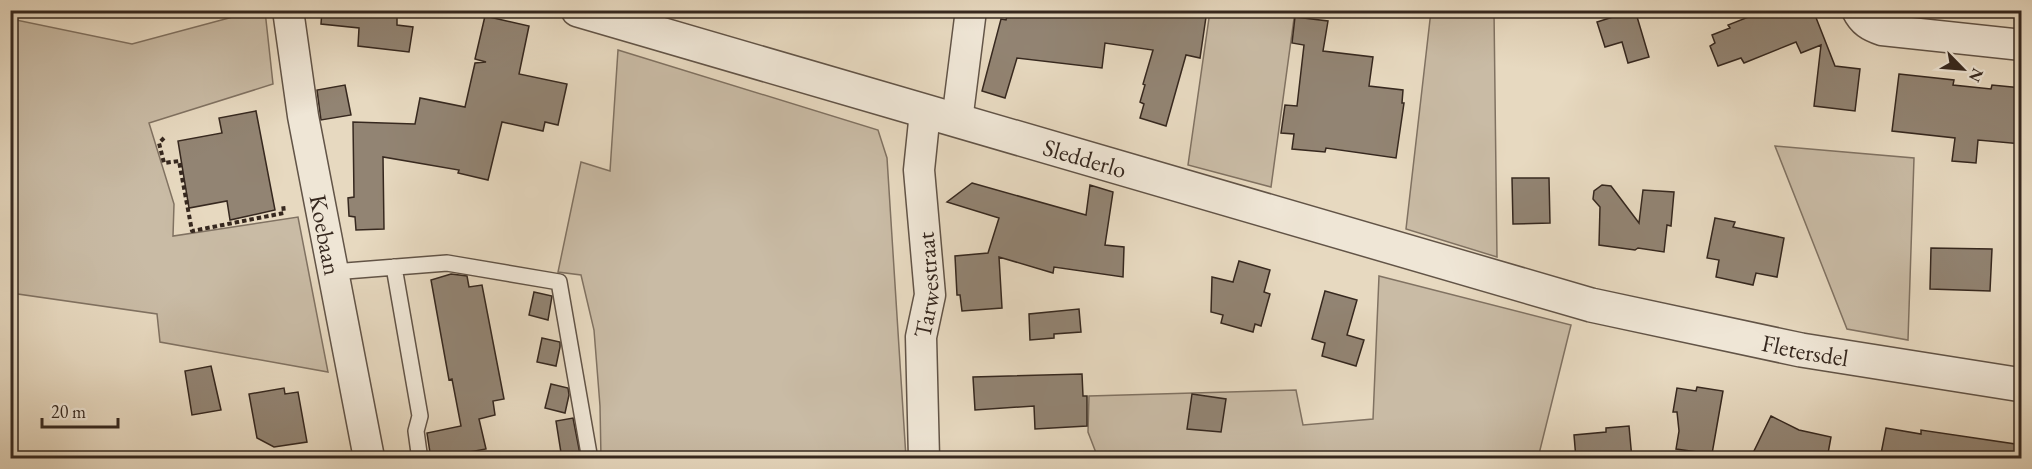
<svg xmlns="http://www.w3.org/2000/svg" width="2032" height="469" font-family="'EB Garamond',serif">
<rect width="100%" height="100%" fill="#e7d9c0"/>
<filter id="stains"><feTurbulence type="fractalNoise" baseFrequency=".00333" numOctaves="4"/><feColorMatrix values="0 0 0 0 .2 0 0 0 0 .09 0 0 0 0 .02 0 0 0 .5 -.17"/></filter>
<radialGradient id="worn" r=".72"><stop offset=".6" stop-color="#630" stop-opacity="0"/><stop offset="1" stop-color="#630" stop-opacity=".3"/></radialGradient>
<path fill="#c9bba5" stroke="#807262" stroke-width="1.5" d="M 11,10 L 20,11 L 16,20 L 132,44 L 255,11 L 265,11 L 273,84 L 149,123 L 174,204 L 173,236 L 298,217 L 328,372 L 160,342 L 157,314 L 11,293 Z
M 1210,11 L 1295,11 L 1271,187 L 1188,165 Z
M 1431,11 L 1494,11 L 1497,257 L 1406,229 Z
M 618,50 L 878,130 L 887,158 L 906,458 L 601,458 L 600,406 L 594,330 L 581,275 L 558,272 L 581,162 L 610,171 Z
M 1775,146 L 1914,158 L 1908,340 L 1847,329 Z
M 1379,276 L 1571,325 L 1538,458 L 1098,458 L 1088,432 L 1089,396 L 1296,390 L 1303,425 L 1373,419 Z"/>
<path fill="#928473" stroke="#36281f" stroke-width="1.5" d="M 322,10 L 397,10 L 397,25 L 413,27 L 409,52 L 358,46 L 359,28 L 321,24 Z
M 1009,10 L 1105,10 L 1134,14 L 1135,10 L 1207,10 L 1200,58 L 1186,55 L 1166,126 L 1140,118 L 1144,104 L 1140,102 L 1145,85 L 1143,84 L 1153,50 L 1105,43 L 1102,68 L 1017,58 L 1005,98 L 982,91 L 1001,19 L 1006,20 Z
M 1635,10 L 1649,57 L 1628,63 L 1622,42 L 1605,47 L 1597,22 Z
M 1766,10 L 1813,10 L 1835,66 L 1860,69 L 1855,111 L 1814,106 L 1821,45 L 1801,53 L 1796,42 L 1744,63 L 1741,58 L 1718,66 L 1710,46 L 1715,43 L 1712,35 L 1730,28 L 1728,25 Z
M 485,16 L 529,26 L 519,74 L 567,84 L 558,125 L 545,122 L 543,131 L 502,122 L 488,180 L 458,173 L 459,170 L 383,157 L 384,229 L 356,230 L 355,217 L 349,216 L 348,198 L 354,197 L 353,122 L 415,124 L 420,98 L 465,107 L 475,63 L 486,62 L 475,59 Z
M 1295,17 L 1328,21 L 1323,51 L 1373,57 L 1369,86 L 1403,90 L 1402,103 L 1404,103 L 1396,158 L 1326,148 L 1325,152 L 1292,149 L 1294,134 L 1281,133 L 1285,105 L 1297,106 L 1304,45 L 1292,43 Z
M 1899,74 L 1954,80 L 1953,85 L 1991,89 L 1992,85 L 2022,88 L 2022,144 L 1978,140 L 1976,163 L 1952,161 L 1955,138 L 1892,131 Z
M 345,85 L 351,115 L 321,120 L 317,90 Z
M 256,111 L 275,210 L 230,220 L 227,201 L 189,208 L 178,141 L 222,133 L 219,118 Z
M 1512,178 L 1549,178 L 1550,223 L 1513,224 Z
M 972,183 L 1086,215 L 1090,185 L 1113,192 L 1105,245 L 1124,247 L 1123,277 L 1054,267 L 1053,273 L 999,257 L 1002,308 L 962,311 L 960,295 L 957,295 L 955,256 L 988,253 L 999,218 L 947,202 Z
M 1602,185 L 1611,186 L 1639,223 L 1643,190 L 1674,192 L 1671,226 L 1667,225 L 1664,252 L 1638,248 L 1635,250 L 1599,245 L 1600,207 L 1593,199 L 1594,191 Z
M 1715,218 L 1735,222 L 1733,227 L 1784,238 L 1777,277 L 1756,273 L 1753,285 L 1716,277 L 1719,260 L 1707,258 Z
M 1931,248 L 1992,249 L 1990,291 L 1930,289 Z
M 1239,261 L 1270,270 L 1264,292 L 1270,294 L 1261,326 L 1255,324 L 1253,332 L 1221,323 L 1223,315 L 1211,312 L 1212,277 L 1233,282 Z
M 451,274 L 467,276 L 469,287 L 482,285 L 504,399 L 493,401 L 495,415 L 479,419 L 486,449 L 431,459 L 427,433 L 461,426 L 452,379 L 449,380 L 431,280 Z
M 1325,291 L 1357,300 L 1347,335 L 1364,340 L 1356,366 L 1322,356 L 1325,343 L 1312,339 Z
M 534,292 L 552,296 L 548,320 L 529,315 Z
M 1079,309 L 1081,332 L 1054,334 L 1054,338 L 1030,340 L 1029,314 Z
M 542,338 L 560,342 L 560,347 L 556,366 L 537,362 Z
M 211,366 L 221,410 L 192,415 L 185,371 Z
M 1082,374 L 1083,396 L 1087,396 L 1087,426 L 1035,429 L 1034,406 L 975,410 L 973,377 Z
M 551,384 L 568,388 L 569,395 L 565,413 L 545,408 Z
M 1697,387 L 1723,391 L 1712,454 L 1676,449 L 1679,431 L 1677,412 L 1673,412 L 1677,388 L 1696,391 Z
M 284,388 L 285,394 L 298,392 L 307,442 L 274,447 L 257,438 L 249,394 Z
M 1192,394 L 1226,399 L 1221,432 L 1187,429 Z
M 1771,416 L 1799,430 L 1831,437 L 1827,459 L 1768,459 L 1754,451 Z
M 573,418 L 581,459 L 562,459 L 556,421 Z
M 1629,426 L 1632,459 L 1576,459 L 1574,435 L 1606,432 L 1606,428 Z
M 1886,428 L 1921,434 L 1921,430 L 2022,445 L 2022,459 L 1880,459 Z"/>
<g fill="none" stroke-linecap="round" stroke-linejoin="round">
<defs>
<path id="service" d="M 394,267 L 420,416 L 416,431 L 419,453
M 333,272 L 447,263 L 559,282 L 589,454"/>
<g id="minor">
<path id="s1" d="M 288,10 L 303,116 L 369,458"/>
<path d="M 1857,10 C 1863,22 1870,26 1882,30 L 2022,45"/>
<path d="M 957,121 L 971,10"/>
<path id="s2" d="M 924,458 L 921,337 L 930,295 L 919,170 L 925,112"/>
</g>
<g id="tertiary">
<path id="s3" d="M 578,10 L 1591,305 L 1801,350 L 2022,385"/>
</g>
</defs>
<use href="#service" stroke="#625447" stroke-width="18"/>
<use href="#minor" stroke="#625447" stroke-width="33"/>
<use href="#tertiary" stroke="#625447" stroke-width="36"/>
<path stroke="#36281f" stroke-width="4" stroke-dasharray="4.5 3" stroke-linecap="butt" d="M 164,138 L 159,143 L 164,163 L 179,161 L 192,231 L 284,213 L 283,204"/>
<use href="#service" stroke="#efe6d6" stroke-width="15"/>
<use href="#minor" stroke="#efe6d6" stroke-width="30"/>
<use href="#tertiary" stroke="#efe6d6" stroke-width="33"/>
</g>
<g text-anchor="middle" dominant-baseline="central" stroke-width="6" stroke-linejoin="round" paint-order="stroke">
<g font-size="24" fill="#36281f" stroke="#efe6d6">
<text stroke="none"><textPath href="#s3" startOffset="528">Sledderlo</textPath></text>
<text stroke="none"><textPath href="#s1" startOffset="228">Koebaan</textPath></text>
<text stroke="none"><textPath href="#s2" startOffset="174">Tarwestraat</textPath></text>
<text stroke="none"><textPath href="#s3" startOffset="1274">Fletersdel</textPath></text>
</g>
</g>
<rect width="2032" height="469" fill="none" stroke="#e7d9c0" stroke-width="36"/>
<rect x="12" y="12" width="2008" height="445" fill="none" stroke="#36281f" stroke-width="3"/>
<rect x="18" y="18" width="1996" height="433" fill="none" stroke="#36281f" stroke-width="1.5"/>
<g transform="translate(1963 69) rotate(115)" stroke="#efe6d6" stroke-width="4.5" paint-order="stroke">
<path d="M0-4.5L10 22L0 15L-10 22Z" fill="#36281f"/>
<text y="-9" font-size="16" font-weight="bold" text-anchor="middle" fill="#36281f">N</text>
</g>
<path d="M42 418v9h76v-9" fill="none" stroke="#36281f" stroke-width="3"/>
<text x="51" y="418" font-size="18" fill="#36281f" stroke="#efe6d6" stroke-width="4.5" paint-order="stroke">20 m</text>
<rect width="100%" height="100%" filter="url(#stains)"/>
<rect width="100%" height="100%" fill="url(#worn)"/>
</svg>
